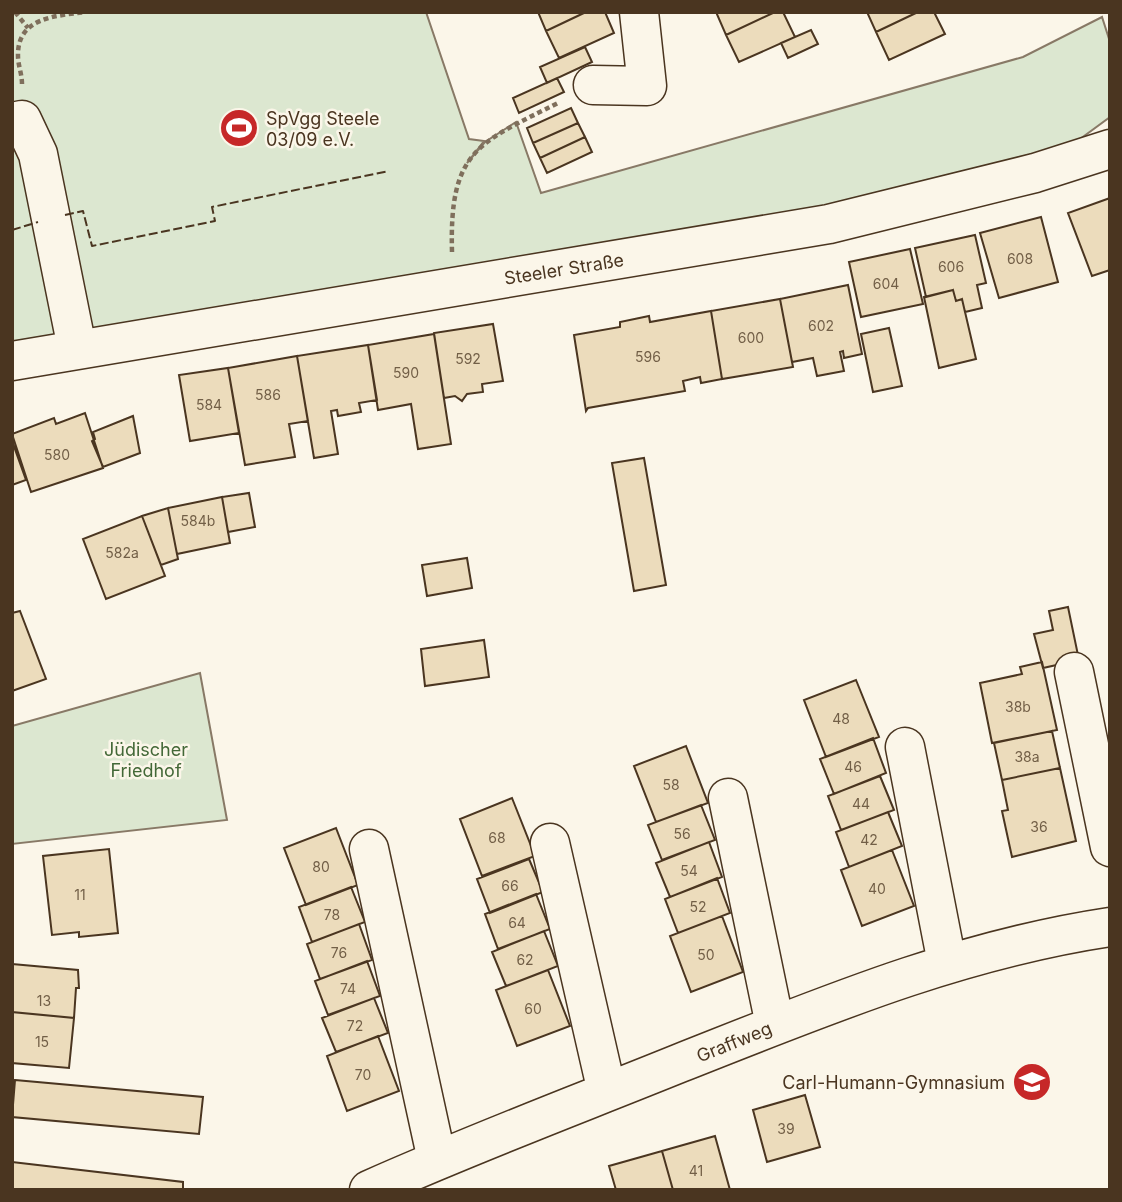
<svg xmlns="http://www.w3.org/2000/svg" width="1122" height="1202" font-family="Inter,sans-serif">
<rect width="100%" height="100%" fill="#fbf6e9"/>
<path fill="#dce7d0" stroke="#887966" stroke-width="2" d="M 12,12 L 426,12 L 469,139 L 484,141 L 467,163 L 485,142 L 516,122 L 541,193 L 1023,57 L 1102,17 L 1110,42 L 1110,117 L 1035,172 L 12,360 Z
M 200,673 L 227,820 L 12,844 L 12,726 Z"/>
<path fill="#ecdcbc" stroke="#4a3520" stroke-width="2" d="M 538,12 L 586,12 L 546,31 Z
M 586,12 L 605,12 L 614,33 L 559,58 L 546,31 Z
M 716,12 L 775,12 L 726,35 Z
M 775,12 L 783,12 L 795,37 L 739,62 L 726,35 Z
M 867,12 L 918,12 L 876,32 Z
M 918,12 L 934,12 L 945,34 L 889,60 L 876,32 Z
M 811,30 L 818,44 L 788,58 L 781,43 Z
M 585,47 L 592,62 L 547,83 L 540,67 Z
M 557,78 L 564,92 L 519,113 L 513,98 Z
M 571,108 L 578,123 L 533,143 L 527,128 Z
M 578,123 L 585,137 L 540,158 L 533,143 Z
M 585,137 L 592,152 L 547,173 L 540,158 Z
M 1110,198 L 1110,270 L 1092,276 L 1068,213 Z
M 1041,217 L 1058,282 L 999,298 L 980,233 Z
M 975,235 L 986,283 L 977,285 L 982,308 L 965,312 L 962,299 L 956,301 L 953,290 L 926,297 L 915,248 Z
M 910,249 L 923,304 L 861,317 L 849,262 Z
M 848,285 L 862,354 L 844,358 L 843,351 L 840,352 L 844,371 L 817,376 L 813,358 L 792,362 L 780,299 Z
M 953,290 L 956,301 L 962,299 L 976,359 L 939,368 L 924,297 Z
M 780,299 L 793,367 L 722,379 L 711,311 Z
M 711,311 L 722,379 L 701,383 L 700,377 L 683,381 L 685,391 L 588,408 L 586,411 L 574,335 L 620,327 L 620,322 L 649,316 L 650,322 Z
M 493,324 L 503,381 L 482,384 L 483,392 L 467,394 L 462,401 L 455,396 L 444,398 L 434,333 Z
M 889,328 L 902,386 L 873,392 L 861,334 Z
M 434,334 L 451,444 L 418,449 L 411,404 L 378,410 L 368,345 Z
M 368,345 L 377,400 L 359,403 L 361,412 L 338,416 L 337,410 L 331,411 L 338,454 L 314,458 L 297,356 Z
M 297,356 L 308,421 L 289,424 L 295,457 L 245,465 L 228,368 Z
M 228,368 L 239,433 L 190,441 L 179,375 Z
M 85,413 L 103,468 L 31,492 L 12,434 L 54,418 L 56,424 Z
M 133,416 L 140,453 L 103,467 L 92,441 L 95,439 L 93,432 Z
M 12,441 L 26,480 L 12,485 Z
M 644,458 L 666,585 L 634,591 L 612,463 Z
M 249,493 L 255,527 L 228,532 L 222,497 Z
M 222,497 L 230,543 L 177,554 L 168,508 Z
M 168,508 L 178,559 L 161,565 L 142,516 Z
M 142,516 L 165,576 L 106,599 L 83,539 Z
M 467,558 L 472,588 L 427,596 L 422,565 Z
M 1068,607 L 1079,660 L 1043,668 L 1034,634 L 1053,630 L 1049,611 Z
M 20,611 L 46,679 L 12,691 L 12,613 Z
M 484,640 L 489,677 L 425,686 L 421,649 Z
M 1042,662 L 1057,730 L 992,743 L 980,683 L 1022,674 L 1020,667 Z
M 856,680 L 879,737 L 826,757 L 804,700 Z
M 1052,731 L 1060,768 L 1002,780 L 994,743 Z
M 873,738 L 886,773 L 834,794 L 820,759 Z
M 686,746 L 708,803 L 656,822 L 634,766 Z
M 1060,768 L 1076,841 L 1012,857 L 1002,811 L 1008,810 L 1002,780 Z
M 880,776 L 894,810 L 841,830 L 828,796 Z
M 512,798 L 535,856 L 482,876 L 460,819 Z
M 701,805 L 715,840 L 662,860 L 648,825 Z
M 888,812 L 902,846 L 849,867 L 836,832 Z
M 336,828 L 358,885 L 306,905 L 284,848 Z
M 709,842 L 722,877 L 670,897 L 656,863 Z
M 109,849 L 118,933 L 79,937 L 79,932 L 52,935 L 43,856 Z
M 892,850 L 914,906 L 862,926 L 841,870 Z
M 529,859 L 543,892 L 490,913 L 477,879 Z
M 717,878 L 730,913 L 678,933 L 665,899 Z
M 351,887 L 365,922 L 312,942 L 299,907 Z
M 536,894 L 550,929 L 498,949 L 485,914 Z
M 722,916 L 743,972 L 691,992 L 670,936 Z
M 359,924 L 372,960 L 320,979 L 307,944 Z
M 544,931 L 558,966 L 506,986 L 492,952 Z
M 367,961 L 380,996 L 328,1015 L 315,981 Z
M 12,964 L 78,970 L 79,988 L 76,988 L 74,1018 L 12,1012 Z
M 548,970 L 570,1026 L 517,1046 L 496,990 Z
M 374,998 L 388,1033 L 336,1052 L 322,1018 Z
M 12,1012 L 74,1018 L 69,1068 L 12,1063 Z
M 378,1036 L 399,1091 L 347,1111 L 327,1056 Z
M 15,1080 L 203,1097 L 199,1134 L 12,1117 Z
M 805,1095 L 820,1147 L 767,1162 L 753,1110 Z
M 715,1136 L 730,1190 L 673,1190 L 662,1151 Z
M 662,1151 L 673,1190 L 616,1190 L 609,1166 Z
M 12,1162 L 183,1182 L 183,1190 L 12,1190 Z"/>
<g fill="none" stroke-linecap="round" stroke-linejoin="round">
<defs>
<path id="minor" d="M 593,85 L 647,86 L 639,12
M 12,122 L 22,120 L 38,154 L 77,348
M 1074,672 L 1110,847
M 905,747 L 947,963
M 728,798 L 775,1025
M 550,843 L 607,1092
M 369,849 L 437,1160
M 369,1190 C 472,1144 576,1105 680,1063 C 822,1007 957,950 1110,927"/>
<path id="major" d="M 12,361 L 829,224 L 1035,173 L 1110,149"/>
</defs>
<use href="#minor" stroke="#4a3520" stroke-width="41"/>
<use href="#major" stroke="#4a3520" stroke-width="41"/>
<path stroke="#7f6f5c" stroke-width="4.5" stroke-dasharray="5 3.5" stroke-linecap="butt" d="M 15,12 L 28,28
M 22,84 C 22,74 18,65 18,56 C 17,17 56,16 85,12
M 452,252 C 449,149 479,143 560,102"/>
<use href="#minor" stroke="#fbf6e9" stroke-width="38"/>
<use href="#major" stroke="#fbf6e9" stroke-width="38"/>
<path stroke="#4a3520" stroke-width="2" stroke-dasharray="9 3.5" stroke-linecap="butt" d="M 65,215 L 83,211 L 92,246 L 215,221 L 212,207 L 389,171
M 12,230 L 38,222"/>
</g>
<defs>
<symbol id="stadium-disc" viewBox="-11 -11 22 22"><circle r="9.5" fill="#c62828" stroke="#fbf6e9"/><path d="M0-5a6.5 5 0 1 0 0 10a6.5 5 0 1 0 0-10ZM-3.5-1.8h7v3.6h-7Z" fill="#fff"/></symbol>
<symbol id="school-disc" viewBox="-11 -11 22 22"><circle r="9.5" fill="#c62828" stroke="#fbf6e9"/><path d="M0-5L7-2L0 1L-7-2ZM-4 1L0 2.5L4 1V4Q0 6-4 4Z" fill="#fff"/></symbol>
</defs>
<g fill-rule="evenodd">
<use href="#stadium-disc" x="217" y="106" width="44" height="44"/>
<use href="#school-disc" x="1010" y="1060" width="44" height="44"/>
</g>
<g text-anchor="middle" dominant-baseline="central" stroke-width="5" stroke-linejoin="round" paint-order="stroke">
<g font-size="14" fill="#725f47">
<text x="1020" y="258">608</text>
<text x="951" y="266">606</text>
<text x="886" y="283">604</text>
<text x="821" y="325">602</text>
<text x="751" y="337">600</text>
<text x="648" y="356">596</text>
<text x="468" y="358">592</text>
<text x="406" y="372">590</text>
<text x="268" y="394">586</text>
<text x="209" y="404">584</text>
<text x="57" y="454">580</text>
<text x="198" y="520">584b</text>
<text x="122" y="552">582a</text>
<text x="1018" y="706">38b</text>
<text x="841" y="718">48</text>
<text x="1027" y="756">38a</text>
<text x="853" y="766">46</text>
<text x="671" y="784">58</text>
<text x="861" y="803">44</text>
<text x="1039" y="826">36</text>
<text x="682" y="833">56</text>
<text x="497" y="837">68</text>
<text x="869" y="839">42</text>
<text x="321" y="866">80</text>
<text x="689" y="870">54</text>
<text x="510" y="885">66</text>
<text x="877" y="888">40</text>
<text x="80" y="894">11</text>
<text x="698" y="906">52</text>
<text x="332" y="914">78</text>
<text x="517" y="922">64</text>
<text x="339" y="952">76</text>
<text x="706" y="954">50</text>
<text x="525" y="959">62</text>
<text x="348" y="988">74</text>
<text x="44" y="1000">13</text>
<text x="533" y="1008">60</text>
<text x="355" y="1025">72</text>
<text x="42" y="1041">15</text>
<text x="363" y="1074">70</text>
<text x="786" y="1128">39</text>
<text x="696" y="1170">41</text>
</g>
<g font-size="18" fill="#4a3520" stroke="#fbf6e9" text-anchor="start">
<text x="266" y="118">SpVgg Steele<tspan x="266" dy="21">03/09 e.V.</tspan></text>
<text x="1005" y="1082" text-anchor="end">Carl-Humann-Gymnasium</text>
</g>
<g font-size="18" fill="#4a3520" stroke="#fbf6e9">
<text transform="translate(564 269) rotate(-9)">Steeler Straße</text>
<text transform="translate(734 1042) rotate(-22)">Graffweg</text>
</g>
<g font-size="18" fill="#436837" stroke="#fbf6e9">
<text x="146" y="749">Jüdischer<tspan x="146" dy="21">Friedhof</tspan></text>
</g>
</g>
<rect width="1122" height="1202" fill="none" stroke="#4a3520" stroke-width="28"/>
</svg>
